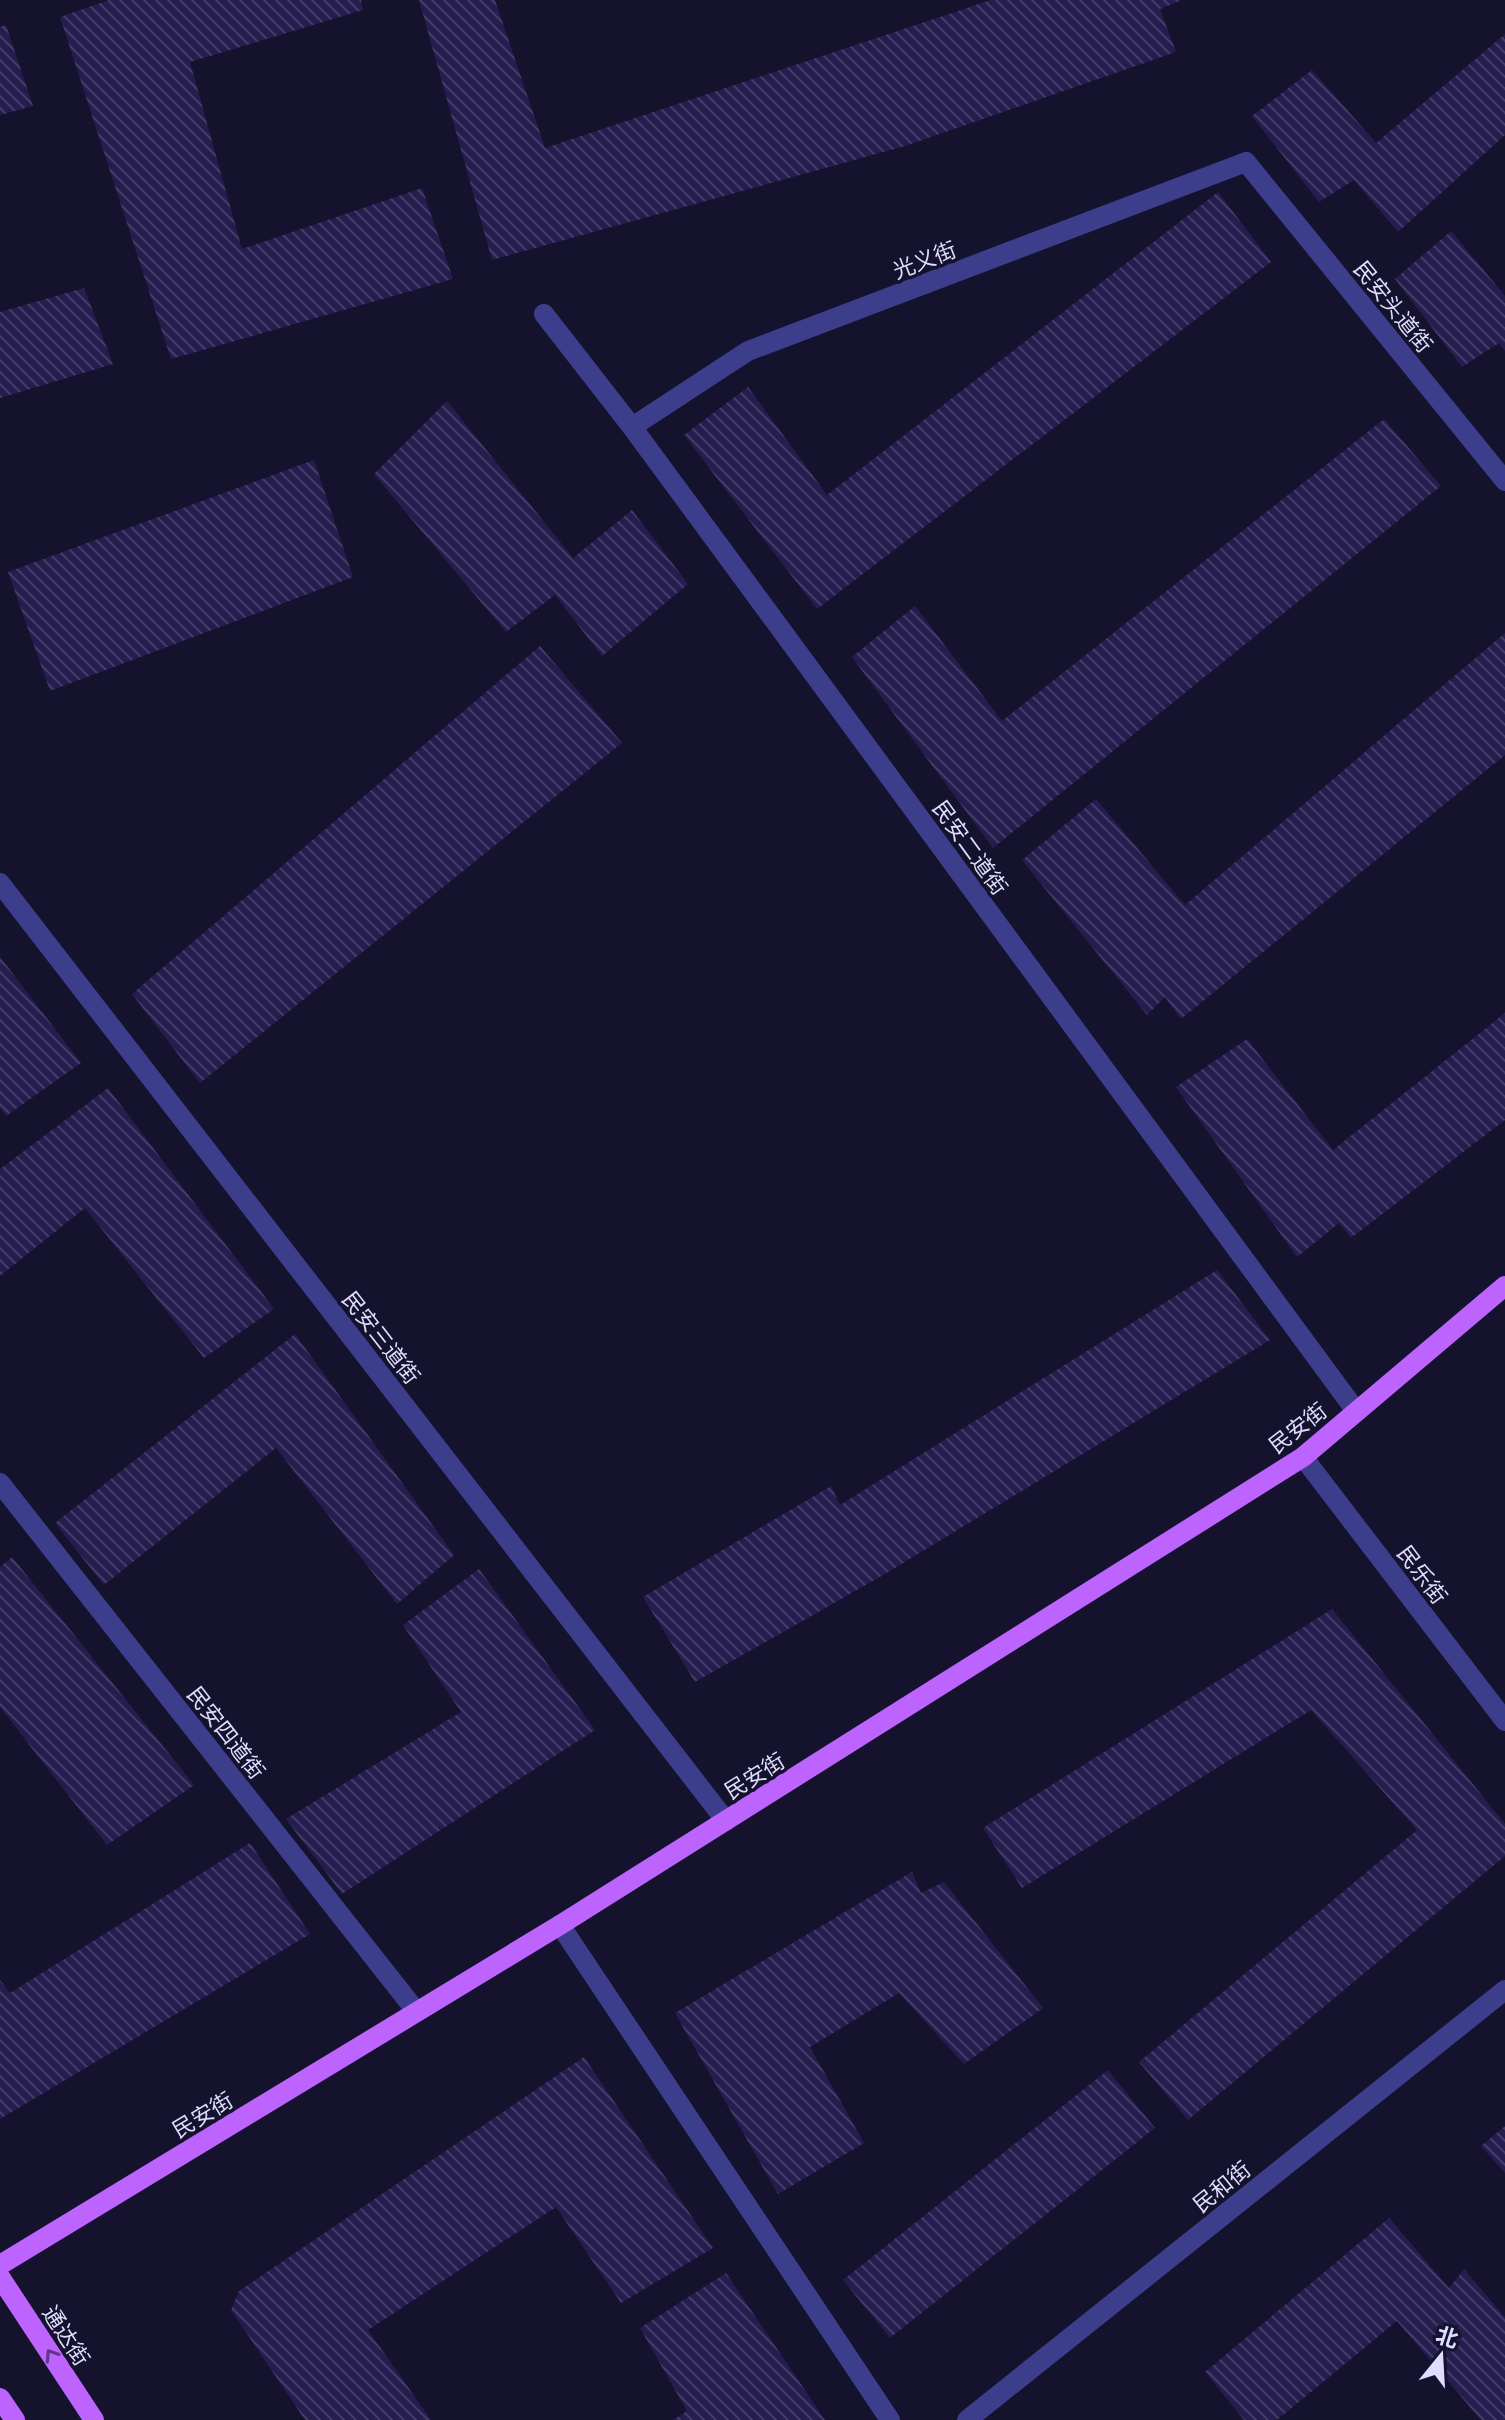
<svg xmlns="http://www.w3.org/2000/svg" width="1505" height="2420" font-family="'Noto Sans','Noto Sans SC',sans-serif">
<defs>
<pattern id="building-back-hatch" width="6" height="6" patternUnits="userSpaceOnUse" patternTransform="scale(2)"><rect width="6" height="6" fill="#251d4e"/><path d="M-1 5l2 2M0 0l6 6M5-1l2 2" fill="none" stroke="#443d69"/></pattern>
</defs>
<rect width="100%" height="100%" fill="#15122d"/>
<path fill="url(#building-back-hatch)" d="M 109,0 L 361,0 L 363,10 L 190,62 L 242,249 L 422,188 L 453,279 L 171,359 L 60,17 Z
M 419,0 L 495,0 L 545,148 L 991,0 L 1182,0 L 1160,9 L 1176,52 L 905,146 L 492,260 Z
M 6,25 L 33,106 L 0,115 L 0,27 Z
M 1505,34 L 1505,135 L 1398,232 L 1354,180 L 1319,202 L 1252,116 L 1312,70 L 1376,143 Z
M 1218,192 L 1271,262 L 817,609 L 684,435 L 748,387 L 827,495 Z
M 1451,231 L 1505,296 L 1505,351 L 1499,343 L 1462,367 L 1395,279 Z
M 84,288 L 113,364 L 0,398 L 0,312 Z
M 447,401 L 573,558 L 632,510 L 688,584 L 602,656 L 555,595 L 506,632 L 374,474 Z
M 1384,419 L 1441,486 L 993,848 L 852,657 L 915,606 L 1002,721 Z
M 314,460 L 353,577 L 50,691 L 8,572 Z
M 1505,633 L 1505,755 L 1181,1019 L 1165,997 L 1147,1015 L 1022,860 L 1096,799 L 1185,905 Z
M 540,646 L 622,743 L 200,1083 L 132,994 Z
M 0,957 L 81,1063 L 6,1116 L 0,1108 Z
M 1505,1013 L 1505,1120 L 1351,1238 L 1339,1223 L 1297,1257 L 1176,1087 L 1247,1039 L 1333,1150 Z
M 108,1088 L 274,1309 L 204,1358 L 85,1208 L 0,1276 L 0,1169 Z
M 1217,1270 L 1270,1340 L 885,1574 L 695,1682 L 643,1597 L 831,1486 L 840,1505 Z
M 295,1334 L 454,1555 L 397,1604 L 276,1448 L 104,1585 L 55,1523 Z
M 12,1557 L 194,1785 L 107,1845 L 0,1707 L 0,1567 Z
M 479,1569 L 595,1730 L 342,1894 L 286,1819 L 461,1712 L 403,1625 Z
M 1332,1609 L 1505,1824 L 1505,1856 L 1188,2120 L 1139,2062 L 1417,1830 L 1311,1710 L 1022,1888 L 983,1828 Z
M 250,1843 L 310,1934 L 0,2119 L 0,1980 L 10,1993 Z
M 912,1872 L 921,1893 L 944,1882 L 1043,2008 L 964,2064 L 899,1993 L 810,2047 L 864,2143 L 778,2194 L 675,2013 Z
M 584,2057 L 713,2248 L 621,2303 L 556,2207 L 368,2330 L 431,2420 L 305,2420 L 231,2310 L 239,2291 Z
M 1108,2070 L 1155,2128 L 890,2338 L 843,2280 Z
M 1505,2126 L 1505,2173 L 1481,2146 Z
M 1389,2218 L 1449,2288 L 1464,2269 L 1505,2317 L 1505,2420 L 1481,2420 L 1397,2321 L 1277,2420 L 1244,2420 L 1205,2372 Z
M 726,2273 L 825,2420 L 673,2420 L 687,2411 L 640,2328 Z"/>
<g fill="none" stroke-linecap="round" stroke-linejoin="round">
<path stroke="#3d3e8b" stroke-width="20" d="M 544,314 L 632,427 L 1356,1411
M 632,427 L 748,351 L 1246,162 L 1505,481
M 0,883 L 726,1821
M 1303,1457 L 1505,1721
M 0,1483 L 416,2011
M 560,1925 L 890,2420
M 967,2420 L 1505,1990"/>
<path stroke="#bd64ff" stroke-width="20" d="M 0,2265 L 560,1925 L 1303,1457 L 1505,1286
M 0,2277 L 94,2420
M 0,2398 L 15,2420"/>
</g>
<defs><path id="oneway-chevron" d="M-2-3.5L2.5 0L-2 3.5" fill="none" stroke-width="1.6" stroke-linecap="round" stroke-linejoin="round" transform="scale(2)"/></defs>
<use stroke="#61378c" href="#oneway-chevron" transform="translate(51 2355) rotate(-123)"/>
<g text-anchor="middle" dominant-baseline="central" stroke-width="7" stroke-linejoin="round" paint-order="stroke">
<g font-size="22" fill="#dfddff" stroke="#15122d">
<text transform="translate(924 259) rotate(-21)">光义街</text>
<text transform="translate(1394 306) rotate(51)">民安头道街</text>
<text transform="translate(971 847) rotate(54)">民安二道街</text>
<text transform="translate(382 1337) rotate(52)">民安三道街</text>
<text transform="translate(1297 1427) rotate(-38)">民安街</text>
<text transform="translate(1423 1574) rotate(53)">民乐街</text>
<text transform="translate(227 1732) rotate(52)">民安四道街</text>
<text transform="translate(754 1775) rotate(-32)">民安街</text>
<text transform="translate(202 2114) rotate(-31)">民安街</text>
<text transform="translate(1221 2186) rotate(-39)">民和街</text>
<text transform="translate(67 2335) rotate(57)">通达街</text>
</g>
</g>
<g transform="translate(1441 2356) rotate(18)" stroke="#15122d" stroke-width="6" paint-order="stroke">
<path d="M0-6L14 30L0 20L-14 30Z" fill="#dfddff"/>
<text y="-12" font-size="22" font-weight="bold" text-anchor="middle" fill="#dfddff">北</text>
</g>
</svg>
